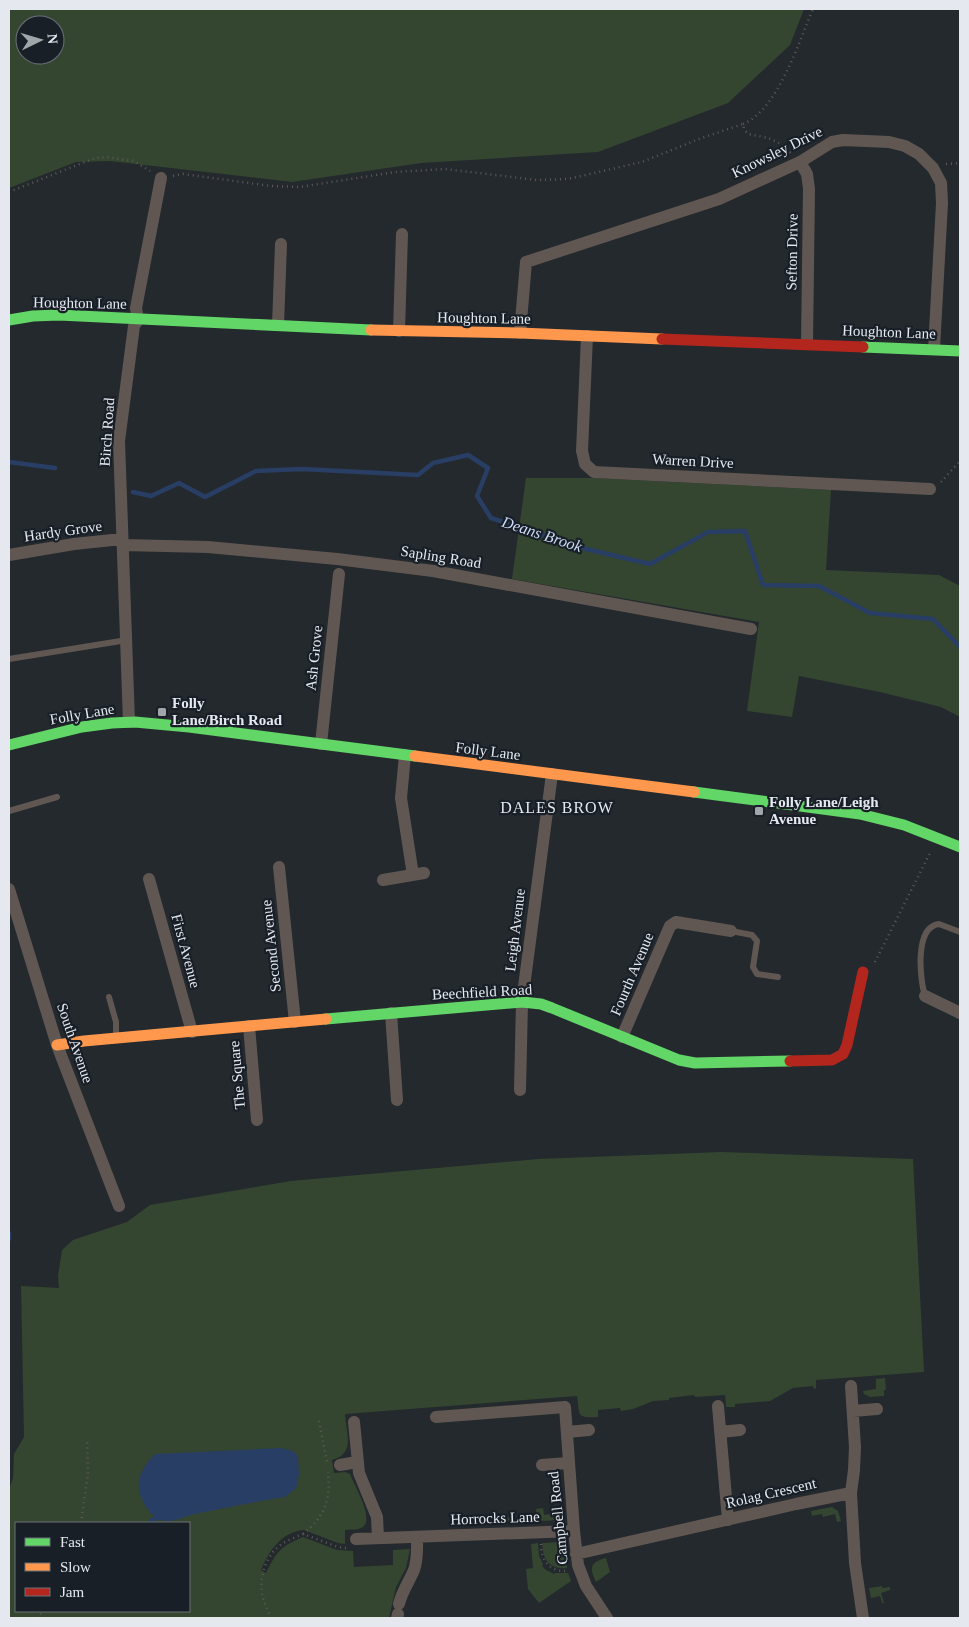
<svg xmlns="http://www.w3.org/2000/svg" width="969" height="1627" font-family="'Times New Roman',serif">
<rect width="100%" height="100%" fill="#24292e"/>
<path fill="#344630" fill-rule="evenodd" d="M 9,9 L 804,9 L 790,45 L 728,103 L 598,152 L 421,163 L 292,182 L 110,161 L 76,162 L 9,188 ZM 25,25 L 55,25 L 55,55 L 25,55 Z
M 526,478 L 595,478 L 831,490 L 826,570 L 939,575 L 960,586 L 960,717 L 941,707 L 880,692 L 799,676 L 792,717 L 747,711 L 759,622 L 512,579 Z
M 722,1152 L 913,1159 L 924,1372 L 816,1380 L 816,1388 L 814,1389 L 813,1386 L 793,1388 L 770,1401 L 735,1404 L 735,1407 L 726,1407 L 725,1395 L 695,1397 L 694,1395 L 669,1398 L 669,1400 L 653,1401 L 633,1409 L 621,1411 L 620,1408 L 598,1410 L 598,1417 C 576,1418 580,1416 577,1396 L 345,1414 C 346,1433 356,1453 332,1460 L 334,1473 L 345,1472 L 350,1474 C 354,1485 373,1516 364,1526 C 359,1531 351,1529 345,1530 L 345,1544 L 338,1543 L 304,1530 C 281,1532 269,1551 261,1570 L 266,1573 C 277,1551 280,1547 303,1537 L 337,1550 L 353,1551 L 354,1567 L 393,1565 L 393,1550 L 410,1549 L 406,1568 L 396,1587 L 389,1618 L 9,1618 L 9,1490 L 13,1478 L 14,1454 L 24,1437 L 21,1286 L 59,1288 L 58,1276 L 62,1250 L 73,1240 L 127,1222 L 150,1205 L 291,1181 L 538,1159 ZM 16,1523 L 189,1523 L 189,1611 L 16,1611 Z
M 885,1378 L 886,1390 L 884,1390 L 884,1396 L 870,1397 L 864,1394 L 863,1391 L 876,1389 L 876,1379 Z
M 558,1506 L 562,1506 C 563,1524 551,1520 537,1521 L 536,1509 L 543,1508 L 544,1515 L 558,1513 Z
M 832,1507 L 838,1511 L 841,1521 L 837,1522 L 835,1514 L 823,1517 L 822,1514 L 812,1516 L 811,1511 Z
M 496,1512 L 497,1514 L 502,1514 L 502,1517 L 505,1518 L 514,1517 L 515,1522 L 476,1523 L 475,1522 L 487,1521 L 487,1515 Z
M 560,1542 C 568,1547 566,1559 567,1568 C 549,1570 543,1559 542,1543 Z
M 538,1543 L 539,1556 L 543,1564 L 542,1566 L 546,1570 L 554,1574 L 555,1573 L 568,1573 L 571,1581 L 539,1603 L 528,1589 L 526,1569 L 533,1568 L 531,1544 Z
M 606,1558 L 610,1572 L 596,1582 C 589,1568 590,1562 606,1558 Z
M 882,1586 L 882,1588 L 890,1587 L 890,1590 L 881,1593 L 884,1603 L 882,1603 L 880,1596 L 871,1598 L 869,1588 Z"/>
<path fill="#293e65" d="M 280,1448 L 293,1451 L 298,1456 L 299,1475 L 296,1488 L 285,1497 C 254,1502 224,1508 194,1514 C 186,1516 177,1521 168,1521 C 154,1522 144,1506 140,1494 C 135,1478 145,1464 155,1454 Z"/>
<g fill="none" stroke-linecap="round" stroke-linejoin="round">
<path stroke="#293e65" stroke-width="4.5" d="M 9,462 L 55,468
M 133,492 L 151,496 L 179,483 L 205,497 L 256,471 L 302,469 L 418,475 L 433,463 L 468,455 L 488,468 L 477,496 L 491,518 L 586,549 L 650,564 L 708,532 L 745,531 L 763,585 L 819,586 L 870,613 L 933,619 L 960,647
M 9,1233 L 9,1239
M 151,1520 L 158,1518"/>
<path stroke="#5e5957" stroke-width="2.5" stroke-dasharray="1 4" stroke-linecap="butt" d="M 743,124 C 778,110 799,41 813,9
M 946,164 L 960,163
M 173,176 L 183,174 L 271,186 L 300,187 L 395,172 L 445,169 L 537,180 L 568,179 L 642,162 L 699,139 L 743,124 L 744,129 L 748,134 C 769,138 775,138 791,153
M 9,192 L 95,158 L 107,157 L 134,161 L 150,171
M 941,482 L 960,461
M 875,962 L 931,851
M 319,1421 L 327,1462
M 81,1523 L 88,1473 L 87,1440
M 303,1534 C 325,1516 331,1500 328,1472
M 541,1544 C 541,1560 549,1571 565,1571
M 37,1618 L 43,1611
M 271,1618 C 268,1610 263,1602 262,1593 C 259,1576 267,1553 282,1544 C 288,1540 296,1537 303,1534 L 338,1547 L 346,1548"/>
<path stroke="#615752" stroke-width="6" d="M 9,659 L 127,640
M 9,811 L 57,797
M 731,931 L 752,935 L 757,941 L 753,967 L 757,974 L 778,977
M 925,996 C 920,980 914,927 939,924 L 960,932
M 109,997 L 116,1022 L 116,1037"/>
<path stroke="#615752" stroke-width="12" d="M 800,162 L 807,174 L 809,189 L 807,344
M 278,325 L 281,244
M 399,331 L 402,234
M 520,333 L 526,262 L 719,199 L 800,162 L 832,142 L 843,140 L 889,142 L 905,146 L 919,154 L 933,168 L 941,183 L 942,203 L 934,349
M 587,336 L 582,451 L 585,464 L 594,472 L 930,489
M 123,545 L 208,547 L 337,559 L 433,571 L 751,629
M 9,555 L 74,544 L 122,539
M 129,722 L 119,441 L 134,326 L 138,320 L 136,308 L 161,178
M 321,744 L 339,574
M 405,755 L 401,798 L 413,875
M 279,867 L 295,1022
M 149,879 L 192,1032
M 383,880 L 424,873
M 9,889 L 57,1045 L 119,1206
M 925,996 L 960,1013
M 391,1013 L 397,1100
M 249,1026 L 257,1120
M 622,1037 L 670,926 L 676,922 L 731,931
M 520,1090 L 522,1002 L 552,774
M 718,1406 L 728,1520
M 853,1411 L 877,1409
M 436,1417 L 565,1407 L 574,1531 L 578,1565 L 586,1586 L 607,1618
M 354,1422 L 359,1473 L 377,1517 L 378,1538
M 567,1432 L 589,1430
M 720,1432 L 740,1430
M 340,1465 L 357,1462
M 542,1465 L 568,1463
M 851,1493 L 854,1470 L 855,1447 L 851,1386
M 356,1539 L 574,1531
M 576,1554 L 796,1504 L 851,1493 L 855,1563 L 863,1618
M 399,1604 C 402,1591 409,1582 414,1570 C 418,1559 417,1548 417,1537
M 397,1618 L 398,1614"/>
<path stroke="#63d668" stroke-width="11" d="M 9,320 L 33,316 L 59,315 L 371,330
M 863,347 L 960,351
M 9,745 L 82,727 L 112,723 L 135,722 L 189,727 L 415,756
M 694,792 L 860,814 L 904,825 L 960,847
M 326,1019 L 522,1002 L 541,1004 L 552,1008 L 679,1060 L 695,1063 L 790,1061"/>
<path stroke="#ff974d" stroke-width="11" d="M 371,330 L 520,333 L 662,339
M 415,756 L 694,792
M 57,1045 L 84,1041 L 326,1019"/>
<path stroke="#b3261e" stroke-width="11" d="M 662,339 L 863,347
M 790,1061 L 832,1060 L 843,1054 L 847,1045 L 863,972"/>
</g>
<g fill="#a1a6ab" stroke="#181f27" stroke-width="2">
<rect x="157" y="707" width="10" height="10" rx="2.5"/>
<rect x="754" y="806" width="10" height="10" rx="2.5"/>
</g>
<g text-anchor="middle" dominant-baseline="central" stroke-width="4.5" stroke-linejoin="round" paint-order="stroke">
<g font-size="15" fill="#e5e9ef" stroke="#181f27">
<text transform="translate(777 152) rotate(-26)">Knowsley Drive</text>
<text transform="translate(792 252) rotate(-89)">Sefton Drive</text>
<text transform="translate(80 303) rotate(1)">Houghton Lane</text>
<text transform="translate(484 318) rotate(1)">Houghton Lane</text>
<text transform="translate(889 332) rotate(2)">Houghton Lane</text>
<text transform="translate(107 432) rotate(-86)">Birch Road</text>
<text transform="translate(693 461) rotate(3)">Warren Drive</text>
<text transform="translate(63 531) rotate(-8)">Hardy Grove</text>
<text transform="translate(441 557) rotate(9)">Sapling Road</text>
<text transform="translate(314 658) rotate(-84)">Ash Grove</text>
<text transform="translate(82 714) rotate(-10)">Folly Lane</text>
<text transform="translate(488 751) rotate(7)">Folly Lane</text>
<text transform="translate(515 930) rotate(-83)">Leigh Avenue</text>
<text transform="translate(271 946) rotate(-96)">Second Avenue</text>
<text transform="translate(186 951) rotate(75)">First Avenue</text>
<text transform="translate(632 974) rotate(-67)">Fourth Avenue</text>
<text transform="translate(482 992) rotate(-3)">Beechfield Road</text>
<text transform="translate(75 1043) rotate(71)">South Avenue</text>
<text transform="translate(237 1075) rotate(-95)">The Square</text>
<text transform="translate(771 1493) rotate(-13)">Rolag Crescent</text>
<text transform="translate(495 1518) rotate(-2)">Horrocks Lane</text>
<text transform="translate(558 1518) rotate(-96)">Campbell Road</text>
</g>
<g font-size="15" font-weight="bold" fill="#e5e9ef" stroke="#181f27" text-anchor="start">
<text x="172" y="703">Folly<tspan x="172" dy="17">Lane/Birch Road</tspan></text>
<text x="769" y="802">Folly Lane/Leigh<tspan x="769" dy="17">Avenue</tspan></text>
</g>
<g font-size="16" font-style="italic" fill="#cadaf7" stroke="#181f27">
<text transform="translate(542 534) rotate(18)">Deans Brook</text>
</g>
<g font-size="16" letter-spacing="1" fill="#e5e9ef" stroke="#181f27">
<text x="557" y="807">DALES BROW</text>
</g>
</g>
<rect width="969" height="1627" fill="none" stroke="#e5e9ef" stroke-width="20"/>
<rect x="15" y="1522" width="175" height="90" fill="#181f27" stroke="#6a7077"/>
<rect x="25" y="1538" width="25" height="8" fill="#63d668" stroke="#6a7077"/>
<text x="60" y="1547" font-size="15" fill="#e5e9ef">Fast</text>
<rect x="25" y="1563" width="25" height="8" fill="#ff974d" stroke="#6a7077"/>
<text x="60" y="1572" font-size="15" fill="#e5e9ef">Slow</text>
<rect x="25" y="1588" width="25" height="8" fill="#b3261e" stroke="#6a7077"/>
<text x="60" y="1597" font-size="15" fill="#e5e9ef">Jam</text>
<g transform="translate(40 40) rotate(85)"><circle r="24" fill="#181f27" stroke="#6a7077"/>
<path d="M0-4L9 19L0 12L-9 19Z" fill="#a1a6ab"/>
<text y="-8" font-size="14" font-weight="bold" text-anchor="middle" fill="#e5e9ef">N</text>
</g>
</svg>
